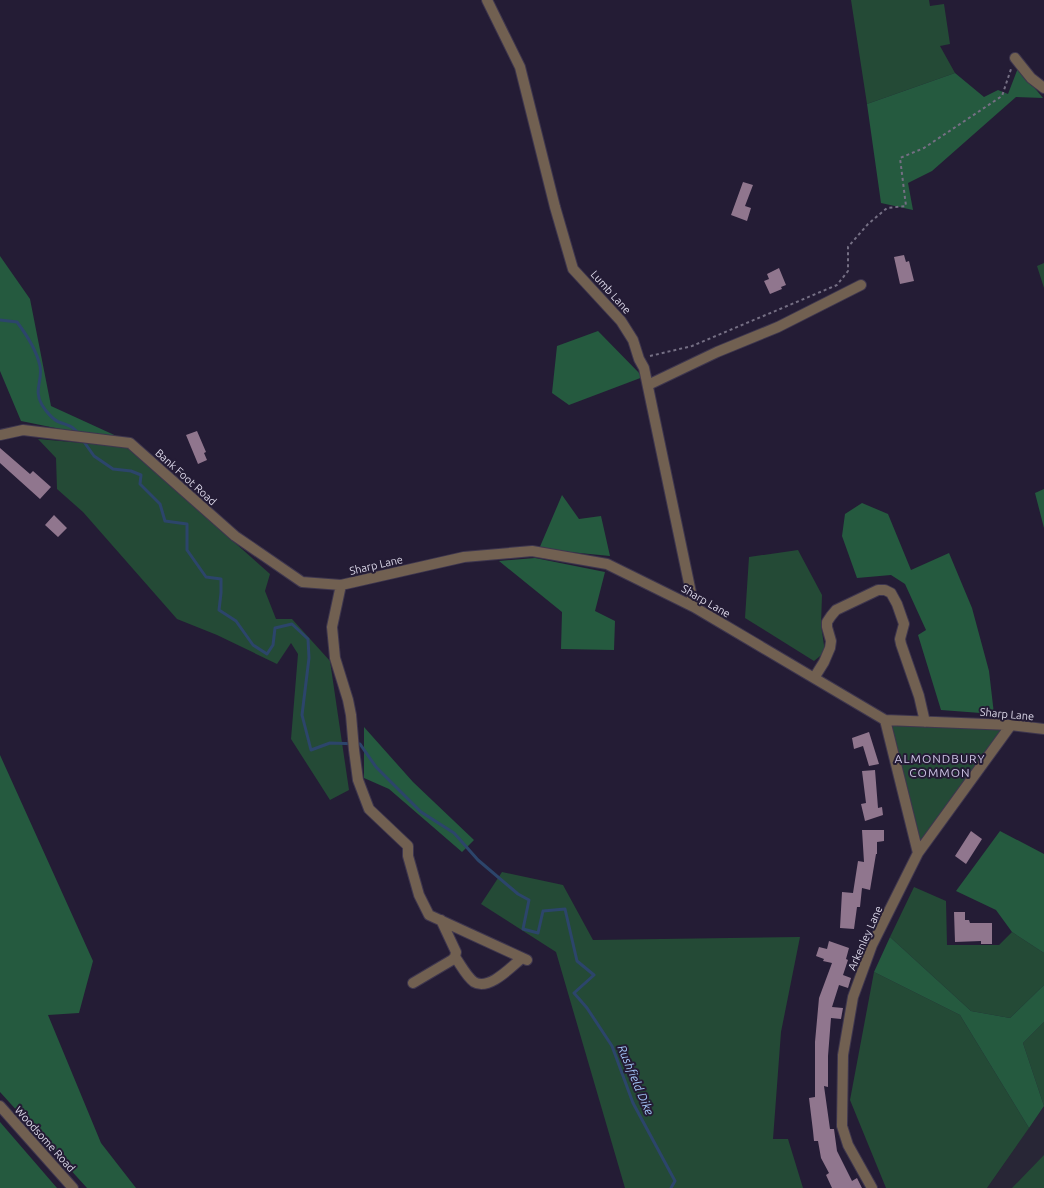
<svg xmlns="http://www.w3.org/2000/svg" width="1044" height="1188" font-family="Ubuntu,sans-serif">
<rect width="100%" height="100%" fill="#241c35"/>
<path fill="#282636" d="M 1044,1106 L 1044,1188 L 987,1188 Z"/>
<path fill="#244a36" d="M 851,0 L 929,0 L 930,6 L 944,4 L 950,44 L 940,46 L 955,73 L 867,104 Z
M 1044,263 L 1044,288 L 1037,266 Z
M 38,439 L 127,447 L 270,574 L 265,591 L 276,619 L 292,619 L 330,661 L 349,790 L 330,800 L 291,739 L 298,654 L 291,643 L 277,664 L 217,635 L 177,619 L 83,512 L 57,489 L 56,458 Z
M 798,550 L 822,595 L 821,625 L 825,652 L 814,661 L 745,618 L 749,557 Z
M 887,721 L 1013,726 L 919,853 Z
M 502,872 L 563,885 L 593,940 L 800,937 L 781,1032 L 773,1139 L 788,1139 L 803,1188 L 625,1188 L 556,952 L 481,904 Z
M 914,887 L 946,901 L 947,945 L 999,945 L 1012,932 L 1044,953 L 1044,985 L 1010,1018 L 971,1011 L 890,937 Z
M 874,972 L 960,1015 L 1029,1128 L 987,1188 L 886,1188 L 850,1100 Z
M 1044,1022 L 1044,1106 L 1023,1043 Z
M 1044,1155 L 1044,1188 L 1012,1188 Z"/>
<path fill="#255a3f" d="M 1018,68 L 1043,98 L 1016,97 L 932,171 L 908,183 L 913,210 L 881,203 L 867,104 L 955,73 L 984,97 L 998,90 L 1008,94 Z
M 0,256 L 30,299 L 51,406 L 134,444 L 21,421 L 0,371 Z
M 598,331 L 643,377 L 569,405 L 552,393 L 557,346 Z
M 1044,489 L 1044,528 L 1035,493 Z
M 562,495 L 579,519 L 601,516 L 610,556 L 539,549 Z
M 862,503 L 888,514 L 911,570 L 949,553 L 972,608 L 989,671 L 994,714 L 941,710 L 918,635 L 926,630 L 905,584 L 891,575 L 857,578 L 842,536 L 845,514 Z
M 535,558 L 605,572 L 595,611 L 615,621 L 614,650 L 561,649 L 562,612 L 499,561 Z
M 364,727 L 413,782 L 474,840 L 462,852 L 389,789 L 364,778 Z
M 0,755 L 93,961 L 79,1013 L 48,1015 L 101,1143 L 136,1188 L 87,1188 L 0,1092 Z
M 1000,831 L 1044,854 L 1044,953 L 1012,932 L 996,910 L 956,891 Z
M 890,937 L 971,1011 L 1010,1018 L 1044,985 L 1044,1022 L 1023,1043 L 1044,1106 L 1029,1128 L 960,1015 L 874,972 Z
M 0,1122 L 57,1188 L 0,1188 Z"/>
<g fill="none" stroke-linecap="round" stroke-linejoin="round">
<path stroke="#2c456b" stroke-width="3" d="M 0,320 L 17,322 C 26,334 37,352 40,366 C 43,381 33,390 42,405 C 45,410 53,420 59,422 C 69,426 73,425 79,435
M 82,439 L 94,456 L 113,469 L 131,471 L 141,475 L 140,484 L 160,504 L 165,521 L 187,524 L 187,550 L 206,577 L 221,579 L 221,593 L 219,610 L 236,621 L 253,645 L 267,654 L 273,645 L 275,628 L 292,624 L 308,639 L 309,658 L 302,715 L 311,750 L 330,743 L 360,744 L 376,767 L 421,812 L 454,833 L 478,860 L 518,894 L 529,900 L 523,929 L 538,933 L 543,911 L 565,909 L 577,961 L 594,975 L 574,993 L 587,1008 L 612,1046 L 633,1103 L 675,1181 L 671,1188"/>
</g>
<path fill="#90768e" d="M 743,182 L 753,185 L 745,206 L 751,208 L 747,221 L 731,215 Z
M 904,255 L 906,262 L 909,261 L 914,281 L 900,284 L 894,257 Z
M 779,268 L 786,285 L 781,287 L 782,289 L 770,294 L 764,281 L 769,279 L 767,274 Z
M 197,431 L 206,452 L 204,453 L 207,460 L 198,464 L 186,435 Z
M 0,448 L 30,474 L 33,471 L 51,487 L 40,499 L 0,463 Z
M 54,515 L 67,528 L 58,537 L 45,525 Z
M 869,732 L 879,764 L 869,766 L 863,746 L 854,749 L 852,738 Z
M 875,770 L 878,808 L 882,807 L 883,815 L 865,821 L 861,804 L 866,803 L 862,771 Z
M 862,830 L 884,830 L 884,841 L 877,842 L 877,854 L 876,854 L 870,890 L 862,888 L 860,907 L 857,907 L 854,929 L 840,928 L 842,892 L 853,893 L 858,861 L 864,862 Z
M 971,831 L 982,839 L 966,864 L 955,856 Z
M 954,912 L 965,912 L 965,920 L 969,920 L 970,923 L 992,923 L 992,944 L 981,944 L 981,941 L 955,942 Z
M 829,941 L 849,948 L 846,959 L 848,960 L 843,975 L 851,978 L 848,988 L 839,985 L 832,1007 L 843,1008 L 841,1019 L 831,1018 L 828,1056 L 828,1087 L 824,1086 L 830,1129 L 834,1129 L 837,1151 L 852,1181 L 857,1178 L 862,1188 L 832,1188 L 826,1175 L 829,1173 L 821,1158 L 818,1141 L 814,1141 L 813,1131 L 809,1098 L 815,1097 L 815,1042 L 819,998 L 832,963 L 823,961 L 824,959 L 816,956 L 819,947 L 827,949 Z"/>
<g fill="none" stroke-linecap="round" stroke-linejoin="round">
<defs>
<path id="minor" d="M 487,0 L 520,67 L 555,207 L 573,269 L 621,321 L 633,340 L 639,359 L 644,368 L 694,607
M 1015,58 L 1031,78 L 1044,88
M 648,385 L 717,352 L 778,327 L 861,285
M 0,435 L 23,430 L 130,443 L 235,536 L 302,582 L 341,585 L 464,557 L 532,551 L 607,564 L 694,607 L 885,720 L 1011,725 L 1044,729
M 341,585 L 332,627 L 335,658 L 348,700 L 351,715 L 354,750 L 358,780 L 369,809 L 408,846 L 408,856 L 419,895 L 429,915 L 527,960
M 814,678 L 824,662 L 830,648 L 831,641 L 827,627 L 827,622 L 831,616 L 836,610 L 878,590 L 885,590 L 891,593 L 897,604 L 904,624 L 900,639 L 901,644 L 919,696 L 925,722
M 885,720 L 918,853
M 455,957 C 461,965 466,976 474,982 C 489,991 511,967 522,958
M 413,983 L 452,960 L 455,957 L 456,952 L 441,920
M 0,1106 L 73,1188
M 872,1188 L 848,1145 L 842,1126 L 843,1055 L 853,997 L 872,945 L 918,853 L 1011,725"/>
</defs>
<use href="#minor" stroke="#3e364e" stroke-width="12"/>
<path stroke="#756f84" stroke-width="2" stroke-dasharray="3 3" stroke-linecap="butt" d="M 650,356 L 692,346 L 837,285 L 848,271 L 848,247 L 868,224 L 887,208 L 906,206 L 900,158 L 924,148 L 1002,96 L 1011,69"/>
<use href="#minor" stroke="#716051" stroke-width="10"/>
</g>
<g text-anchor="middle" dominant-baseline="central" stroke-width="4" stroke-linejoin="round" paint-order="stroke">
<g font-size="11" fill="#ddd9ea" stroke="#241c35">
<text transform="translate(611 292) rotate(48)">Lumb Lane</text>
<text transform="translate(186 477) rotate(42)">Bank Foot Road</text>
<text transform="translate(376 565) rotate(-13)">Sharp Lane</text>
<text transform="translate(706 601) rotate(30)">Sharp Lane</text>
<text transform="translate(1007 714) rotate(5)">Sharp Lane</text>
<text transform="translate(865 938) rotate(-66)">Arkenley Lane</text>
<text transform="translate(45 1139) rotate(48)">Woodsome Road</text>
</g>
<g font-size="12" letter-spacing="1" fill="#cdc4e5" stroke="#241c35">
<text x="940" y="758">ALMONDBURY<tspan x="940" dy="14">COMMON</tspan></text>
</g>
<g font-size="12" font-style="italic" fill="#a3c5f8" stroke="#241c35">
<text transform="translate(636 1080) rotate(67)">Rushfield Dike</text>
</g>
</g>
</svg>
